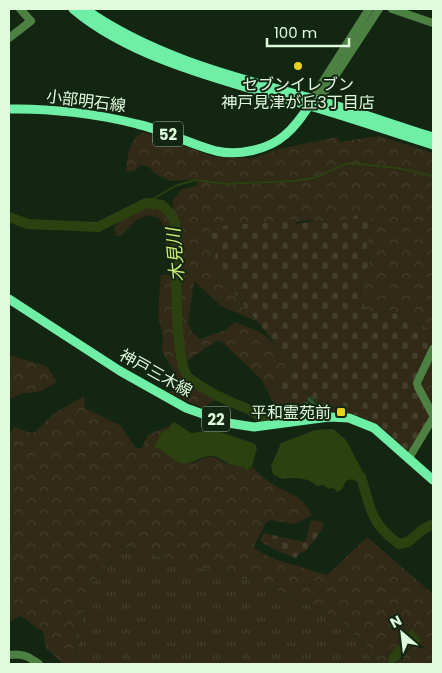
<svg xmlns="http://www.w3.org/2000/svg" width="442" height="673" font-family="Poppins,'Noto Sans JP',sans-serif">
<defs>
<pattern id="grass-tufts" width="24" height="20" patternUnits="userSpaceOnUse" patternTransform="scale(1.25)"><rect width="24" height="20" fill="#302a16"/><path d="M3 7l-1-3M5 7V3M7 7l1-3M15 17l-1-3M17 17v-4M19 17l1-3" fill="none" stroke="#443f2c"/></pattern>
<pattern id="forest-crowns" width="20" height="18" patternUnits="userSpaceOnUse" patternTransform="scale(1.25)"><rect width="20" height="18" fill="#302a16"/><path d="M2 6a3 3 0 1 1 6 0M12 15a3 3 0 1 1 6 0" fill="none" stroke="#443f2c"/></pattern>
<pattern id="cemetery-stones" width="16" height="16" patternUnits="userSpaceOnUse" patternTransform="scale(1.25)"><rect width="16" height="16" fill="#302a16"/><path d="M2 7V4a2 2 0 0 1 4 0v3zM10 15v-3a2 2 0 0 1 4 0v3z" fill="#443f2c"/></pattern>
<pattern id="building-back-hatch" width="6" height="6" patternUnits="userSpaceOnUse" patternTransform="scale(1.25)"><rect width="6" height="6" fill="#204520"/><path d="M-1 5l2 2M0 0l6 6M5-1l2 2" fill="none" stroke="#406140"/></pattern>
</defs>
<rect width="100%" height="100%" fill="#132612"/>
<path fill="url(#grass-tufts)" d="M 121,547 L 261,583 L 342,621 L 367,646 L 372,664 L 86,664 L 75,658 L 89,586 Z"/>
<path fill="url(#forest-crowns)" d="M 143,132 L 215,157 L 253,158 L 279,149 L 337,137 L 340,142 L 379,136 L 433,153 L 433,331 L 390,311 L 367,314 L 360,295 L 362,278 L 369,265 L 367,247 L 369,231 L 373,222 L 361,213 L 350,219 L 330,222 L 309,220 L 211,239 L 216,250 L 214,268 L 256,321 L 221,306 L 194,281 L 188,323 L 192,332 L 200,339 L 225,330 L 235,322 C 268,334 273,340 294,367 L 274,386 L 291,416 L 282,414 L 276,407 L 260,378 L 222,342 L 217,341 L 213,343 L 178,367 L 185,380 L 217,399 L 202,408 L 167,392 L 172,391 L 180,383 L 162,351 L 163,338 L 158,314 L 161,275 L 170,275 L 171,260 L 167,255 L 164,227 L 159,218 C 140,210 133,224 121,236 L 116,236 L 114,228 C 121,218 147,201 159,208 C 162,209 164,211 166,213 L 174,210 L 172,201 L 182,189 L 196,186 L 197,179 L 171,181 L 155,174 L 149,167 L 141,165 L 134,171 L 126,172 C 128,157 128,140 143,132 Z
M 9,355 L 47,366 L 57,382 L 41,391 L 21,394 L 9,399 Z
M 433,358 L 433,410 L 421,386 Z
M 84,396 L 85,408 L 121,426 L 136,448 L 142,448 L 148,435 L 171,425 L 169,429 L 162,432 C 151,454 178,458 193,463 C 218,450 213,461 235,466 C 241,468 243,466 247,470 L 252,466 C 257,472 263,478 270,482 C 288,496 298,490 312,515 L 296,524 L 270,520 L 266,522 L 253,548 L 274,559 L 327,575 L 367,537 L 433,594 L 433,664 L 394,664 L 402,658 L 413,644 L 406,634 C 401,647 390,649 387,664 L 372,664 L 367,646 L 342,621 L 261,583 L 121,547 L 89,586 L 75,658 L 86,664 L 63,664 L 46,648 L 43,632 L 21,616 L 9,622 L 9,433 L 15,427 L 31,433 L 35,432 L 53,414 Z"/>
<path fill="url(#cemetery-stones)" d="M 361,213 L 367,213 L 373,222 L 369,231 L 367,247 L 369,265 L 362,278 L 360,295 L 367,314 L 390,311 L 433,331 L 433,344 L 414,386 L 432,419 L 409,454 C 393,439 370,416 347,413 C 329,411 310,416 292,418 L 274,386 L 294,367 L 214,268 L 216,250 L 211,239 L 212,227 L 291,220 L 297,224 C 321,217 337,227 361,213 Z
M 311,520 L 323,522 L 322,530 L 305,552 L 300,553 L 296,558 L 277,551 L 260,541 L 263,533 L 305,542 Z"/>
<path fill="#2c4110" d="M 174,422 L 191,433 L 215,430 L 255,444 L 257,448 L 252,466 L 247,470 C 242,466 238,467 232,465 C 225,463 219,456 211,456 C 200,456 192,465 181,463 C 170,460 164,449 154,447 L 162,432 L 169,429 L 171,425 Z
M 333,429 L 346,440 L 365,476 L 358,482 L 352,479 L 346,481 L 342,489 L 338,492 L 333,488 L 329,489 L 324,485 L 317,486 C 308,477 294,477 282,479 L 273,474 L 271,466 L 281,443 L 315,430 Z
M 412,629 L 421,641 C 421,641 414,644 413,644 C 403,651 402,664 387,664 C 389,652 394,650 402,643 C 406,639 407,634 412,629 Z"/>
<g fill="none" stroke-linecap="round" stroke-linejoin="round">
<path stroke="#2c4110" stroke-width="2" d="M 146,203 L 175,186 L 195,180 L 225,184 L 292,181 L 314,178 L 348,163 L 398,168 L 433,176"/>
<path stroke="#2c4110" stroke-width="10" d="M 9,217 L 28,224 L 98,227 L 146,203 L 162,205 L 172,215 L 175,223 C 177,249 173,365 189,378 C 200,387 215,395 229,401 C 245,409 251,407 265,422
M 352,472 L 361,477 C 371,509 370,523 399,544 L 408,542 L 422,530 L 433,524"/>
</g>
<path fill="url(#building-back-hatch)" d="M 312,396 L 318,406 L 307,412 L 303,404 L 308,401 L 307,398 Z"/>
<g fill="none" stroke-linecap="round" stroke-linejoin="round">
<path stroke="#4d8043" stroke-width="8" d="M 392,9 L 433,23
M 9,38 L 31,21 L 20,9
M 315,97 L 320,86 L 369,9
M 314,99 L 326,90 L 379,9
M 433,349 L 417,383 L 418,387 L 433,415
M 409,458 L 433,418
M 9,655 C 22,653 28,656 39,664"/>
<path stroke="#6eefa5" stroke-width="9" d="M 73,9 C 134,61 234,83 310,106 C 351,118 392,132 433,145
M 85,9 C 153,57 234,77 314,99 C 354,110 393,125 433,137
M 9,109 C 49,108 98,114 137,124 C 164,130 189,144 216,151 C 238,156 268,150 285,135 C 296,126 303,115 311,103
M 9,299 L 120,371 L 186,408 L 228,423 L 254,427 L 329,417 L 349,418 L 374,428 L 433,480"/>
</g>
<g fill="#e7d21c" stroke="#132612" stroke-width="2">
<circle cx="298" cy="66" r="5"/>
<rect x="336" y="407" width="10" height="10" rx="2.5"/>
</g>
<g text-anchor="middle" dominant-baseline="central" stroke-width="4" stroke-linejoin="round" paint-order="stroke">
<g fill="#132612" stroke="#a1bb9f" stroke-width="1">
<rect x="153" y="121.5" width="30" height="25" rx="4"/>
<rect x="202" y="406.5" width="28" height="25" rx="4"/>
</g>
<g font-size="15" font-weight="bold" fill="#defbdb">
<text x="168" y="134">52</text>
<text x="216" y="419">22</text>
</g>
<g font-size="16" fill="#defbdb" stroke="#132612">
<text x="298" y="84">セブンイレブン<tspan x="298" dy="18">神戸見津が丘3丁目店</tspan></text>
<text x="331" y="412" text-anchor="end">平和霊苑前</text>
</g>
<g font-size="16" fill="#defbdb" stroke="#132612">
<text transform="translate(86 101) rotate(7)">小部明石線</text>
<text transform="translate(156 373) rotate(29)">神戸三木線</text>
</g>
<g font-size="18" font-style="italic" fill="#d0f075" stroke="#132612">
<text transform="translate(175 255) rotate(-95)">木見川</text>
</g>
</g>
<rect width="442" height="673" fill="none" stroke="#defbdb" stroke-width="20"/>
<g transform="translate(402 633) rotate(332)" stroke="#132612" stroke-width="4" paint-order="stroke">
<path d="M0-4L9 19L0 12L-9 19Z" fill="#defbdb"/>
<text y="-8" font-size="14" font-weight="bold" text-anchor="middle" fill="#defbdb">N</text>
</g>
<path d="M267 38v8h82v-8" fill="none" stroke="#defbdb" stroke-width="2.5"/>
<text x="274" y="38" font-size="15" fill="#defbdb" stroke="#132612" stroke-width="4" paint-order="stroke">100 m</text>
</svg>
